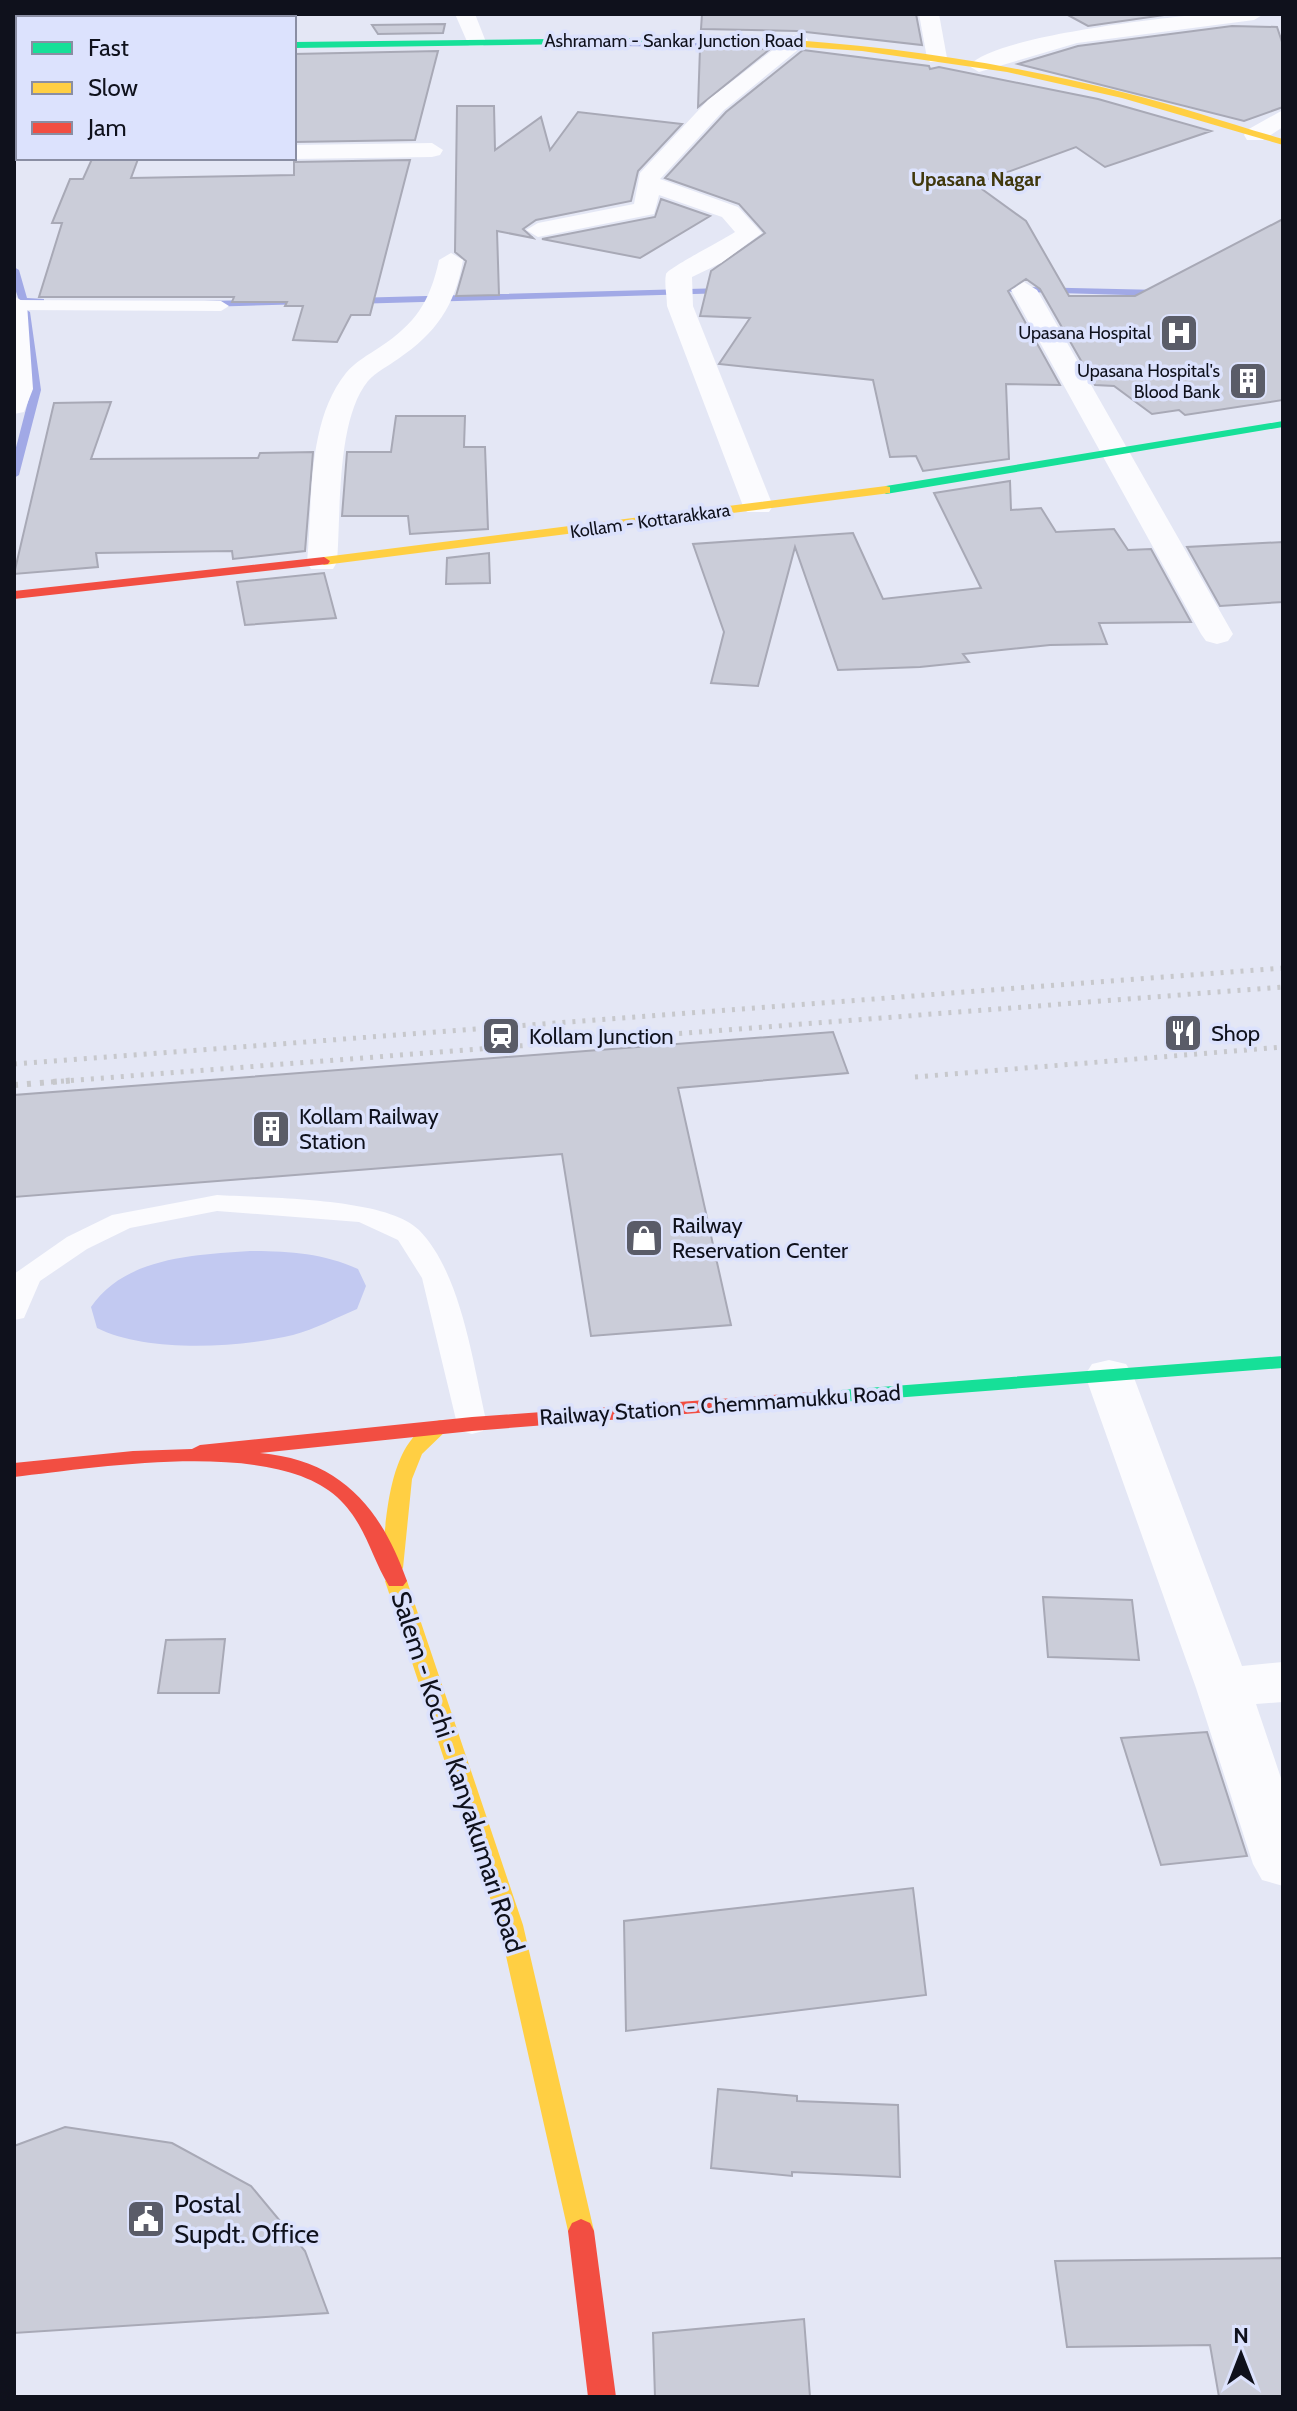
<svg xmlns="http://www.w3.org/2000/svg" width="1297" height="2411" font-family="Cabin,sans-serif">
<rect width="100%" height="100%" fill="#e4e7f5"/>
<path fill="#c2c9f1" d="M 250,1251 C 289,1251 322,1253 358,1269 L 366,1286 L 357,1309 C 336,1318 315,1329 293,1335 C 239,1348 147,1353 97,1328 L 91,1307 C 125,1257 194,1255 250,1251 Z"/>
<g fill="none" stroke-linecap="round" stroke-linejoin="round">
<path fill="#a1a9e6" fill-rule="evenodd" d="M 78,14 L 86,14 L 87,18 L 79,18 Z
M 604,42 L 720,43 L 724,45 L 720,47 L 607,46 Z
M 14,267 L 19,270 L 27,298 L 44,299 L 44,303 L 20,303 L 14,286 Z
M 985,286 L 1161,290 L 1166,293 L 1161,296 L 988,291 L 985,290 Z
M 725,288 L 728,289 L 728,293 L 352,304 L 347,301 L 352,298 Z
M 305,299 L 308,300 L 308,304 L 204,307 L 199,304 L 204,301 Z
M 25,309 L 30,312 L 41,390 L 19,475 L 14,478 L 14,455 L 31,390 L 20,312 Z"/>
</g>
<path fill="#cbcdd9" stroke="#a8a9b6" stroke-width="2" d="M 702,14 L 916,14 L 922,45 L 797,31 L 701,29 Z
M 1066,14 L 1171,14 L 1088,26 Z
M 445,24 L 443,33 L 378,34 L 372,25 Z
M 1232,26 L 1277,27 L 1283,45 L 1283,107 L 1244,121 L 1018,64 L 1078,46 Z
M 700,48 L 770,49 L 698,107 Z
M 803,50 L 929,66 L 930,69 L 939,67 L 1098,99 L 1211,131 L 1105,167 L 1076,147 L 975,184 L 1026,221 L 1069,296 L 1135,296 L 1283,219 L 1283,400 L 1185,415 L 1179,410 L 1152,414 L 1114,386 L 1095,385 L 1040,289 L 1026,279 L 1008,291 L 1060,385 L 1006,384 L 1009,459 L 923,471 L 916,456 L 890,457 L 873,380 L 719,364 L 750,318 L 700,316 L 711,271 L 765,233 L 739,204 L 665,178 L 726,112 Z
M 438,51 L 415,140 L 294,142 L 294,54 Z
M 457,106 L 494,106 L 495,150 L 541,117 L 550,150 L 578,112 L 682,124 L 638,171 L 631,201 L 536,220 L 523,229 L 533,238 L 497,231 L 499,295 L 456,296 L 466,261 L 455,252 Z
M 92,159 L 138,159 L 131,178 L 294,175 L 294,162 L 410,160 L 370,315 L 351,315 L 337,342 L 293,340 L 303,306 L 285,306 L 287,302 L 232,302 L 234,297 L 39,297 L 62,223 L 52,223 L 70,179 L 83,179 Z
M 661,199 L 710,216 L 640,258 L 542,239 L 655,217 Z
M 111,402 L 91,459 L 258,458 L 260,453 L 313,452 L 305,551 L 233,559 L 232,551 L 96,553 L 98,567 L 14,574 L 54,403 Z
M 396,416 L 465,416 L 464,447 L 485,447 L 488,529 L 410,534 L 408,516 L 342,516 L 347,452 L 391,452 Z
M 1010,481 L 1011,510 L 1041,508 L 1056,532 L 1114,529 L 1128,550 L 1151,549 L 1191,622 L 1099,623 L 1107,644 L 1050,645 L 963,654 L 969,662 L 920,667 L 838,670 L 795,547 L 758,686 L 711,683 L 724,632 L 693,544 L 853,533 L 883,599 L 981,588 L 934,493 Z
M 1283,542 L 1283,602 L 1220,606 L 1187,547 Z
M 489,553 L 490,583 L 446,584 L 447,558 Z
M 324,573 L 336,618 L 245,625 L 237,582 Z
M 833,1032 L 848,1073 L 678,1088 L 731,1325 L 591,1336 L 562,1154 L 14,1197 L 14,1095 Z
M 1043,1597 L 1132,1600 L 1139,1660 L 1048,1657 Z
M 225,1639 L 219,1693 L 158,1693 L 166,1640 Z
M 1207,1732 L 1247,1856 L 1161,1865 L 1121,1738 Z
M 913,1888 L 926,1995 L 626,2031 L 624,1921 Z
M 718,2089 L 797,2096 L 797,2101 L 898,2105 L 900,2177 L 792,2172 L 792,2176 L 711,2168 Z
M 65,2127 L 172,2143 L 251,2186 L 305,2251 L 328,2313 L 14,2333 L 14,2146 Z
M 1283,2258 L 1283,2397 L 1219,2397 L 1210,2345 L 1067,2347 L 1055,2261 Z
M 804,2319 L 810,2397 L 655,2397 L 653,2333 Z"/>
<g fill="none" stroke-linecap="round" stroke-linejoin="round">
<path fill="#fbfbfe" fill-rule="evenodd" d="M 15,300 L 221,301 L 229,306 L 221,311 L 15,310 Z
M 217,1195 C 264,1198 387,1197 419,1230 C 462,1274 473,1365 487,1424 L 483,1431 L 472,1434 L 461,1431 L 457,1424 L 422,1278 L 398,1240 L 359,1222 L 217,1211 L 130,1228 L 87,1249 L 40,1281 L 24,1318 L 14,1320 L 14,1274 L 67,1237 L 112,1215 Z"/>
<path fill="#fbfbfe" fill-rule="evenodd" d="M 455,14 L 475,14 L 486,42 L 483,46 L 469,46 Z
M 919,14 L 939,14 L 947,58 L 944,62 L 930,62 L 927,58 Z
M 1201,14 L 1264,14 L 1254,20 L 1077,43 L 979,72 L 969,66 C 993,36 1158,19 1201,14 Z
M 798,34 L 805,36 L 808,40 L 805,44 L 724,110 L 660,179 L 738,207 L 762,233 L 721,263 L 692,277 L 693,306 L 773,506 L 769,512 L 747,512 L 743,506 L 667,306 C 667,296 664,284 666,274 C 668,268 725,239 735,232 L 722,217 L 659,195 L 654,214 L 538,237 L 526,230 L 538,223 L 634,204 L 640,173 L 708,100 L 791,36 Z
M 14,45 L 18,45 L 18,57 L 14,57 Z
M 1283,110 L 1283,127 L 1263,140 L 1247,140 L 1244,135 L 1247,130 Z
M 18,126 L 18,143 L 14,144 L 14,127 Z
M 432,143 L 443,150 L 440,155 L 432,157 L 294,159 L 291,158 L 294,158 L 294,145 Z
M 451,253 L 463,260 C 455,306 436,333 398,359 C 388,366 376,372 368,381 C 336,420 341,513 337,562 L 333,569 L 311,569 L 307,562 C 313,502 306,423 346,373 C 355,362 368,355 380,347 C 415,324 430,302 439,260 Z
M 1024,282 L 1037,290 L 1233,634 L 1228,641 L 1217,644 L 1206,641 L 1201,634 L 1011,290 Z
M 14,296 L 27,304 L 33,389 L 24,412 L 14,414 Z
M 1109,1360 L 1126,1364 L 1133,1375 L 1242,1666 L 1283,1662 L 1283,1702 L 1256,1704 L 1283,1784 L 1283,1886 L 1262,1880 L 1253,1864 L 1196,1688 L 1085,1375 L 1092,1364 Z"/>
<path fill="#16e098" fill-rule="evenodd" d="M 720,37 L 717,42 L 294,48 L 294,42 Z
M 1283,421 L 1283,427 L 886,494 L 880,490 L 886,486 Z
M 1283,1356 L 1283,1368 L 815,1404 L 805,1398 L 815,1392 Z"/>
<path fill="#ffcf43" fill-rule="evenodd" d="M 62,14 L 70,14 L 69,18 L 61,18 Z
M 717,36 C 855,41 991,59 1126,93 C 1179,106 1230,124 1283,139 L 1283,145 L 1122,98 L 1007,72 L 862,51 L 714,41 Z
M 886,486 L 890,487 L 890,493 L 324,565 L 318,561 L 324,557 Z
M 440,1420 L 447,1422 L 450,1427 L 422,1454 L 412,1479 L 403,1568 L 397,1574 L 403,1576 L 407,1581 L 523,1925 L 594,2231 L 590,2239 L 581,2243 L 572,2239 L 568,2231 L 499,1925 L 385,1581 L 391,1575 L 385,1573 L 381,1568 C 387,1523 386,1435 440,1420 Z"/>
<path fill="#f24e42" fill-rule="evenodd" d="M 324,557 L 330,561 L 328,564 L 14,599 L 14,591 Z
M 815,1392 L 822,1393 L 825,1398 L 822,1403 L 472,1431 L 260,1453 C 341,1460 381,1508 407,1581 L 403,1586 L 389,1586 C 370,1555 366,1524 337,1497 C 272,1438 96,1468 14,1477 L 14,1463 L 133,1451 L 192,1449 L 200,1445 L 472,1417 Z
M 581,2219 L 590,2223 L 594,2231 L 616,2397 L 588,2397 L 568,2231 L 572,2223 Z"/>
<path stroke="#c7c8cc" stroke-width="5" stroke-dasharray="3 7" stroke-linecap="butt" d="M 14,1064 L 1283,968
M 915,1077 L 1283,1047
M 51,1082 L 1283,987"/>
<path stroke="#c7c8cc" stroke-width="6" stroke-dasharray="4 9" stroke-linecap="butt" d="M 14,1085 L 77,1080"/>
</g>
<defs>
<symbol id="hospital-square" viewBox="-11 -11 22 22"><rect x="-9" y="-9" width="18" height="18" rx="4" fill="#5a5c68" stroke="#dce2fd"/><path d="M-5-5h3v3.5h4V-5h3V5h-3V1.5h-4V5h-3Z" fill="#fff"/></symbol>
<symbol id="building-square" viewBox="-11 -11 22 22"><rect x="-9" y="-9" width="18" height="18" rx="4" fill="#5a5c68" stroke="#dce2fd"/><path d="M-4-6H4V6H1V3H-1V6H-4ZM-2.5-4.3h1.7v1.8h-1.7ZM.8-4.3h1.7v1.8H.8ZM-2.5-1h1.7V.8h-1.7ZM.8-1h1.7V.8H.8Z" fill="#fff"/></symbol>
<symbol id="restaurant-square" viewBox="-11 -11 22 22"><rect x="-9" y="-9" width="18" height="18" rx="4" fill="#5a5c68" stroke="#dce2fd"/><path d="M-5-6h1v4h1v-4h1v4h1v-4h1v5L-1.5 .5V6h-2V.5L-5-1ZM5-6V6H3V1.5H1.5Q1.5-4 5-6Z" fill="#fff"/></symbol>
<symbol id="station-square" viewBox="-11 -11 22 22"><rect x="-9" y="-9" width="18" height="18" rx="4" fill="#5a5c68" stroke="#dce2fd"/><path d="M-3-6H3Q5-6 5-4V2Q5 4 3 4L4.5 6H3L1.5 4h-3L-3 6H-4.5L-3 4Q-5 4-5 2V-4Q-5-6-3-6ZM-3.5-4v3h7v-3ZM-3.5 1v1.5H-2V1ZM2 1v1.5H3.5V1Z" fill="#fff"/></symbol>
<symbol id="shop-square" viewBox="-11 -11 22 22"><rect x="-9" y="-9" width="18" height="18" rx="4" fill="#5a5c68" stroke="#dce2fd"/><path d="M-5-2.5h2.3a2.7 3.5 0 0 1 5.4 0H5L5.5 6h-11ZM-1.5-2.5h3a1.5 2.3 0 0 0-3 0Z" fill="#fff"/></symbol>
<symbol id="civic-square" viewBox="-11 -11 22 22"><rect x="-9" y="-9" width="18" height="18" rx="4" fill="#5a5c68" stroke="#dce2fd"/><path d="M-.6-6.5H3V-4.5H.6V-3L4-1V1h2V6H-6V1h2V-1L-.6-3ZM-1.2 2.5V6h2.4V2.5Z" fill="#fff"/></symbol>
</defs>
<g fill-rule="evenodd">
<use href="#hospital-square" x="1157" y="311" width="44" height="44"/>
<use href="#building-square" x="1226" y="359" width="44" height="44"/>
<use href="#restaurant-square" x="1161" y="1011" width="44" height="44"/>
<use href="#station-square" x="479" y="1014" width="44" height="44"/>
<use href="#building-square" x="249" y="1107" width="44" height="44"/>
<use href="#shop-square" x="622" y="1216" width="44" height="44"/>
<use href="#civic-square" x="124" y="2197" width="44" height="44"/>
</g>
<g text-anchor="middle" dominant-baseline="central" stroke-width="7" stroke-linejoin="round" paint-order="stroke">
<g font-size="18" fill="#0f111c" stroke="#dce2fd">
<text x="674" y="41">Ashramam - Sankar Junction Road</text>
<text transform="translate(650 521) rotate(-8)">Kollam - Kottarakkara</text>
</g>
<g font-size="18" fill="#0f111c" stroke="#dce2fd" text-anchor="end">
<text x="1151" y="333">Upasana Hospital</text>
<text x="1220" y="371">Upasana Hospital's<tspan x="1220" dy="21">Blood Bank</tspan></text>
</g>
<g font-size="20" font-weight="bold" fill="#40380d" stroke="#dce2fd">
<text x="976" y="179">Upasana Nagar</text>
</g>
<g font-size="22" fill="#0f111c" stroke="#dce2fd" text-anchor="start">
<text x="1211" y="1033">Shop</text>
<text x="529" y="1036">Kollam Junction</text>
<text x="299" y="1116">Kollam Railway<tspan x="299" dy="25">Station</tspan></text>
<text x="672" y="1225">Railway<tspan x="672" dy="25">Reservation Center</tspan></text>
</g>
<g font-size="22" fill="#0f111c" stroke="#dce2fd">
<text transform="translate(720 1405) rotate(-4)">Railway Station - Chemmamukku Road</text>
</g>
<g font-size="26" fill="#0f111c" stroke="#dce2fd">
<text transform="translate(458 1772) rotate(72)">Salem - Kochi - Kanyakumari Road</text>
</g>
<g font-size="26" fill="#0f111c" stroke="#dce2fd" text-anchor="start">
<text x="174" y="2204">Postal<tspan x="174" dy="30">Supdt. Office</tspan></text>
</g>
</g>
<rect width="1297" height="2411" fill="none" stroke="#0f111c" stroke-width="32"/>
<rect x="16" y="16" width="280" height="144" fill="#dce2fd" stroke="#8a8ea3" stroke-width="2"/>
<rect x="32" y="42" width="40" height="12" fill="#16e098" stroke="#8a8ea3" stroke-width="2"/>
<text x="88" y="56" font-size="24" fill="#0f111c">Fast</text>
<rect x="32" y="82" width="40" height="12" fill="#ffcf43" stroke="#8a8ea3" stroke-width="2"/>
<text x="88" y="96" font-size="24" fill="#0f111c">Slow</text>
<rect x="32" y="122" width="40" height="12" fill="#f24e42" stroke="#8a8ea3" stroke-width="2"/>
<text x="88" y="136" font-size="24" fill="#0f111c">Jam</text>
<g transform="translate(1241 2355)" stroke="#dce2fd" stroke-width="6" paint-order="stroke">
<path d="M0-6L14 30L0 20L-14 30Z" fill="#0f111c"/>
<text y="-12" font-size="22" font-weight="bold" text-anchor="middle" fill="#0f111c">N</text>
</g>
</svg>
